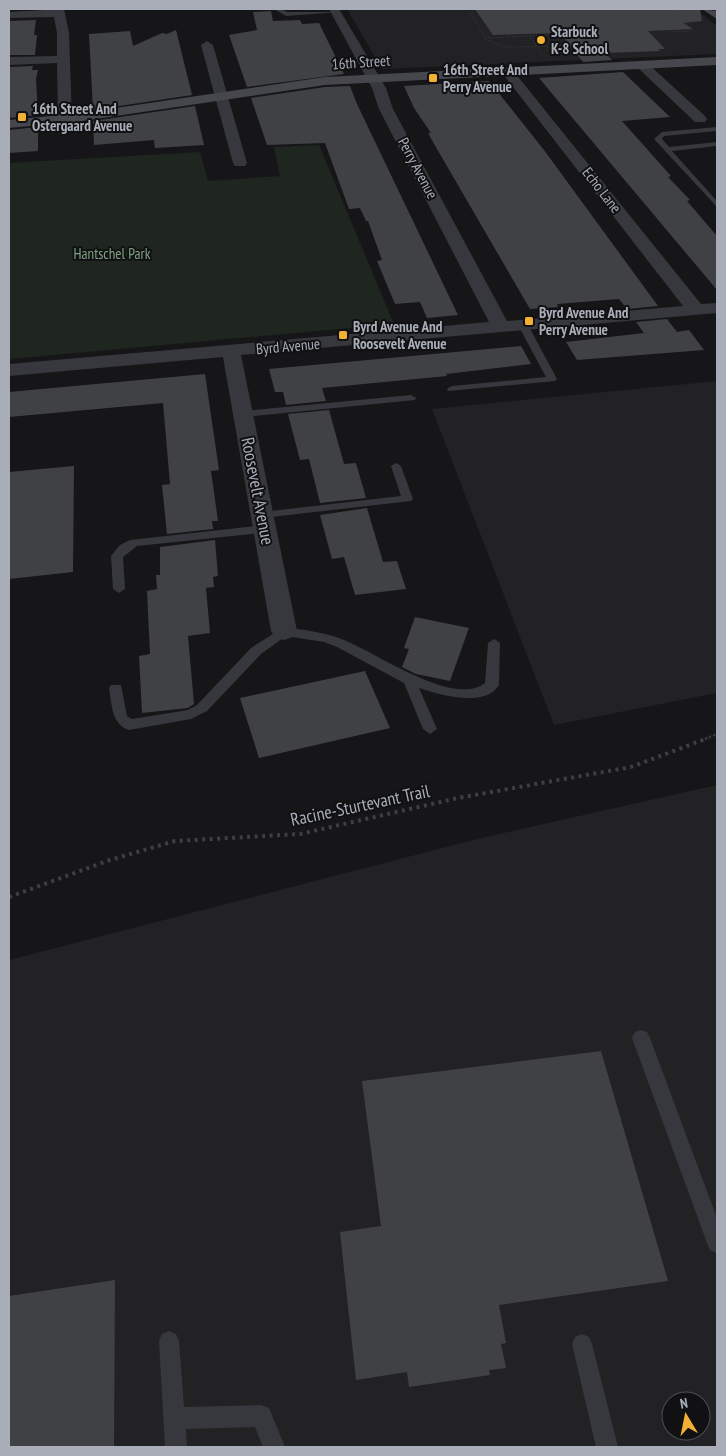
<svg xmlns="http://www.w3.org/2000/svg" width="726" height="1456" font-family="'PT Sans Narrow',sans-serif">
<rect width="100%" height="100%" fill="#161618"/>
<path fill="#222225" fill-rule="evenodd" d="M 347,9 L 695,9 L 717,26 L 717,54 L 382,69 Z
M 717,381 L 717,693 L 554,725 L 432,409 Z
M 717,785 L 717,1447 L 9,1447 L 9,960 L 477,839 ZM 671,1401 L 701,1401 L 701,1431 L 671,1431 Z"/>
<path fill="#1e261f" d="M 319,145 L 394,324 L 9,359 L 9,163 L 200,152 L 208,181 L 280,176 L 274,147 Z"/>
<path fill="#404145" d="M 475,9 L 700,9 L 702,21 L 683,23 L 693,29 L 648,31 L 665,49 L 658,49 L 660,51 L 605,53 L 612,60 L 583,62 L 560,33 L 493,35 Z
M 271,11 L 273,21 L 300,20 L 302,24 L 319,23 L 344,74 L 247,87 L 229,35 L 257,30 L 253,12 Z
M 36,20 L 34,35 L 37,35 L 35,55 L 9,55 L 9,21 Z
M 176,30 L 192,95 L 93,110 L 89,34 L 130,31 L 133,46 L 162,33 L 167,34 Z
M 33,66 L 32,70 L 38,70 L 36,79 L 38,115 L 9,118 L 9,67 Z
M 623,72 L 670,117 L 622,121 L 671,176 L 668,177 L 690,200 L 687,201 L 717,236 L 717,290 L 539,78 Z
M 489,81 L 544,150 L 658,306 L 627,309 L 619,299 L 557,304 L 558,307 L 530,309 L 437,149 L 428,133 L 431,133 L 414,108 L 404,86 Z
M 350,86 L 357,104 L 458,315 L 427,318 L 420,302 L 395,304 L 377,261 L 382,260 L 368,221 L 366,221 L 360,208 L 349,209 L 325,143 L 267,145 L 251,98 L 325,87 Z
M 195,106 L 204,145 L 155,148 L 154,140 L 94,145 L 93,121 Z
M 38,127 L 38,151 L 9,153 L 9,130 Z
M 667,319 L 677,332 L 689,330 L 704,350 L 577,360 L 566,342 L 644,333 L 636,322 Z
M 521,346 L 531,364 L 446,374 L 447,376 L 322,388 L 326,401 L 286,405 L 283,392 L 275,392 L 269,369 Z
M 205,374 L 219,470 L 211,471 L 218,521 L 212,521 L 213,529 L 167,534 L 162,485 L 170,484 L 163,403 L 9,417 L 9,392 Z
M 329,410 L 344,464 L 356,463 L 366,498 L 320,503 L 309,459 L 300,460 L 288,414 Z
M 74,466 L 73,572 L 9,579 L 9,472 Z
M 367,508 L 383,562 L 397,561 L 406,589 L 355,595 L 344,557 L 332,559 L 320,515 Z
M 215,540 L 218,576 L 213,577 L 214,587 L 206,588 L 210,633 L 188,636 L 194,704 L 188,708 L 142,713 L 139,656 L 150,654 L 147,591 L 157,589 L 156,575 L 160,575 L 160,547 Z
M 415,617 L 469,628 L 450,681 L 416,674 L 402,667 L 409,649 L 404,648 Z
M 365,671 L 390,728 L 259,758 L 240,698 Z
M 601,1051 L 668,1281 L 499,1305 L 506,1343 L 501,1344 L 506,1368 L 489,1370 L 490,1375 L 409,1387 L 407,1372 L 356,1380 L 340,1232 L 381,1226 L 362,1081 Z
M 115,1280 L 114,1447 L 9,1447 L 9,1296 Z"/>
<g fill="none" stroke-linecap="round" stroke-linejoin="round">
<path stroke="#3d3f44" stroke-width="1" stroke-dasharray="1 2" stroke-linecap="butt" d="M 470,13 L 487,40 L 504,47 L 571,46 L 588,37 L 588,33
M 669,32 L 690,31 L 687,25 L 674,18 L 672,9
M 528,33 L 543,55
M 485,38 L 598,33"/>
<path stroke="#3d3f44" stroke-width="2.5" stroke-dasharray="2 2.5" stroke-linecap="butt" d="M 705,739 L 717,734"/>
<path stroke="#3d3f44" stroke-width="4" stroke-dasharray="3 4.5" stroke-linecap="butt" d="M 9,897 L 110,860 L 175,841 L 300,834 L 458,798 L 631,767 L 708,738"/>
<path fill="#37383d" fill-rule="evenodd" d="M 274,9 L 281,9 L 287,12 L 339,12 L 286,16 Z
M 717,127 L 717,131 L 664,136 L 662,139 L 669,147 L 717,142 L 717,146 L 672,151 L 717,201 L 717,207 L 654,139 L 662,132 Z
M 523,322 L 528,325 L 557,379 L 555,381 L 448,391 L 447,389 L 452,386 L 546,377 L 518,325 Z
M 411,395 L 416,398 L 415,400 L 243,417 L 238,414 L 243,411 Z
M 396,463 L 401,466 L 413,499 L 411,501 L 262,518 L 256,515 L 262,512 L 401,496 L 391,466 Z
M 265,525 L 269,526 L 269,532 L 137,546 L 123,557 L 125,589 L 119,593 L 113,589 L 111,556 L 120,545 L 130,540 Z
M 284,627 C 304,630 325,632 344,640 C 375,652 454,708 485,683 L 488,643 L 494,639 L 500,643 L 499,685 C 485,708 440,695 419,688 L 437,729 L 430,734 L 423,729 L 404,683 L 337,647 L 324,642 L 286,636 L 261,654 L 207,711 L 191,719 L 129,730 C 111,724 112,704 109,688 L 111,685 L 121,685 L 127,716 L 132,719 L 188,710 L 197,705 L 251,648 Z
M 641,1030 L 647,1032 L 650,1038 L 717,1218 L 717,1253 L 710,1250 L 707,1243 L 632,1038 L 635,1032 Z
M 169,1331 L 176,1334 L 179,1341 L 184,1407 L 261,1405 L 269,1408 L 285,1447 L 263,1447 L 255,1427 L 186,1429 L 187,1447 L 165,1447 L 159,1341 L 162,1334 Z
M 582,1334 L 589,1337 L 592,1344 L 618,1447 L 596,1447 L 572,1344 L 575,1337 Z"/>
<path fill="#37383d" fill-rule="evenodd" d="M 64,9 L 69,33 L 72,120 L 65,124 L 58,120 L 57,63 L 9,65 L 9,57 L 57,56 L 57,33 L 54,17 L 9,18 L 9,12 Z
M 329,9 L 339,9 L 386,88 L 393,109 L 507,321 L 683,306 L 503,74 L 501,71 L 503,68 L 511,68 L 701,304 L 717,303 L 717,313 L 241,355 L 297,631 L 293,637 L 284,640 L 275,637 L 271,631 L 223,357 L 9,376 L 9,364 L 489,322 L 379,109 L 372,88 Z
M 207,41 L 213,45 L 247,163 L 245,166 L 235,166 L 233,163 L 201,45 Z
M 642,61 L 646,62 L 705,116 L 707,119 L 705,122 L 695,122 L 638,68 L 636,65 Z"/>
<path fill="#45474d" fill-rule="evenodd" d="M 702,9 L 717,11 L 717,19 Z
M 717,57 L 717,65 L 325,85 L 82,121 L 9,128 L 9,120 L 82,113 L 325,77 Z"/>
</g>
<g fill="#f2b134" stroke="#111113" stroke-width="2">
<circle cx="541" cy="40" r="5"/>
<rect x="428" y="73" width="10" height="10" rx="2.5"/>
<rect x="17" y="112" width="10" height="10" rx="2.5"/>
<rect x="524" y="316" width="10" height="10" rx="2.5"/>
<rect x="338" y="330" width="10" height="10" rx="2.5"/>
</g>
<g text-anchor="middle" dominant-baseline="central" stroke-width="4" stroke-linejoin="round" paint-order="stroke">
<g font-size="15" font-weight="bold" fill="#a8adb8" stroke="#111113" text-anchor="start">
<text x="551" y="31">Starbuck<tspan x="551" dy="17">K-8 School</tspan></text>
<text x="443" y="69">16th Street And<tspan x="443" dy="17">Perry Avenue</tspan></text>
<text x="32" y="108">16th Street And<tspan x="32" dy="17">Ostergaard Avenue</tspan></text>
<text x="539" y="312">Byrd Avenue And<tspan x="539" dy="17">Perry Avenue</tspan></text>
<text x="353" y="326">Byrd Avenue And<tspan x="353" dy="17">Roosevelt Avenue</tspan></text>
</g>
<g font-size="15" fill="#a8adb8" stroke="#111113">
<text transform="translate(361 62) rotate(-4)">16th Street</text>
<text transform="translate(418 168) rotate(62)">Perry Avenue</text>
<text transform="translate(602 190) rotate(52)">Echo Lane</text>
<text transform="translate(288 346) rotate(-5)">Byrd Avenue</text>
</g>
<g font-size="15" fill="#7fa381" stroke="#111113">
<text x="112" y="253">Hantschel Park</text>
</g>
<g font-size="18" fill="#a8adb8" stroke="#111113">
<text transform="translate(258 491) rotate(79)">Roosevelt Avenue</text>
<text transform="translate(360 805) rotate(-12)">Racine-Sturtevant Trail</text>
</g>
</g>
<rect width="726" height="1456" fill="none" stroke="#a8adb8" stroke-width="20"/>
<g transform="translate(686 1416) rotate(350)"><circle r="24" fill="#111113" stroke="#4d4f55"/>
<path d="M0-4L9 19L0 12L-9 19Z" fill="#f2b134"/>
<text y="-8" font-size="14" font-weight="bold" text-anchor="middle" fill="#a8adb8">N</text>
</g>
</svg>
